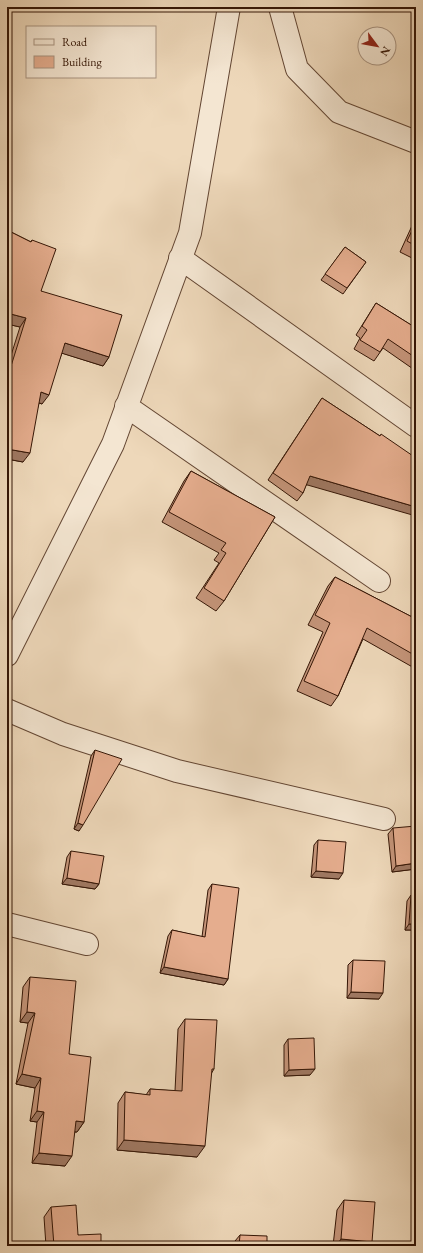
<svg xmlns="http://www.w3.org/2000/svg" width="423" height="1253" font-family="'EB Garamond',serif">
<rect width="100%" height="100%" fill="#eed8ba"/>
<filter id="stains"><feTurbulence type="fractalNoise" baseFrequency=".005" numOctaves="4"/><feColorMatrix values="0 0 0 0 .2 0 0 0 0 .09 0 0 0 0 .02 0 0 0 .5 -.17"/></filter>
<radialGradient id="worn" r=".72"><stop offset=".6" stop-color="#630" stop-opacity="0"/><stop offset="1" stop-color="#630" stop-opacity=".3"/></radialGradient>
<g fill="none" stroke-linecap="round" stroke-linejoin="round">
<defs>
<path id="minor" d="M 280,7 L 297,69 L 339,112 L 416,142
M 180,258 L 416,426
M 126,406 L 379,581
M 7,655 L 113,444 L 190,233 L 229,7
M 7,710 L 63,734 L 177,771 L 384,819
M 7,924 L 87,944"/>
</defs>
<use href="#minor" stroke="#634633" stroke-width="24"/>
<use href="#minor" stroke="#f4e6d2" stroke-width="22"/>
</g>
<path fill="#c5957a" stroke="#351606" d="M 416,217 L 416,260 L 400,252 Z
M 7,230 L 31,242 L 32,240 L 41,291 L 109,357 L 103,366 L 62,353 L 42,404 L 39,403 L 23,462 L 7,459 L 7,368 L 20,327 L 7,324 Z
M 345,247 L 366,262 L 343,294 L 321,280 Z
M 376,303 L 416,328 L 416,371 L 383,348 L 374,361 L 354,349 L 360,338 L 356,335 Z
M 322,398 L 380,436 L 416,458 L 306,485 L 303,493 L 297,501 L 268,480 Z
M 191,471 L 275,517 L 224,601 L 216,611 L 196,598 L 219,563 L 214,560 L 219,553 L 162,522 L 184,481 Z
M 335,577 L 416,619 L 416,669 L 363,639 L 338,696 L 331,706 L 297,691 L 323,632 L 308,625 L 328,586 Z
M 95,750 L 79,831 L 74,829 L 91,756 Z
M 393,828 L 416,869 L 392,872 L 388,834 Z
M 318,840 L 339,879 L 311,877 L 314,845 Z
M 71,851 L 99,884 L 95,889 L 62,884 L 67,857 Z
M 212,884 L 228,979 L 224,985 L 160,973 L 168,936 L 172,930 L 202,937 L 208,890 Z
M 411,895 L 416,895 L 416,930 L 405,930 L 407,901 Z
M 353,960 L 379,999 L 347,998 L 348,965 Z
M 30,977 L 69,1054 L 84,1122 L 77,1132 L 75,1132 L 65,1166 L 32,1163 L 37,1122 L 30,1121 L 35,1088 L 16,1084 L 28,1023 L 20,1022 L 23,987 Z
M 185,1019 L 214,1069 L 211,1074 L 197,1157 L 117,1150 L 118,1103 L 125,1092 L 146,1095 L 150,1089 L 175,1091 L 178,1029 Z
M 288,1039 L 310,1075 L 284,1076 L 284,1045 Z
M 344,1200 L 369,1246 L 333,1246 L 337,1210 Z
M 51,1207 L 78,1235 L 101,1246 L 46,1246 L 44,1217 Z
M 240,1235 L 267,1246 L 235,1246 L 235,1241 Z"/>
<path fill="#a07963" stroke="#351606" d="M 7,313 L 26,318 L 20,327 L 7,324 Z
M 65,343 L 109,357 L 103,366 L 58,352 Z
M 41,392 L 49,395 L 42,404 L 35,401 Z
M 7,449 L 30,453 L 23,462 L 7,459 Z
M 310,476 L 416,507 L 416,516 L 304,484 Z
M 78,823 L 83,825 L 79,831 L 74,829 Z
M 416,863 L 416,869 L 392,872 L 396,866 Z
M 316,871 L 343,873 L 339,879 L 311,877 Z
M 67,878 L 99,884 L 95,889 L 62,884 Z
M 409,924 L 416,924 L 416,930 L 405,930 Z
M 164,967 L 228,979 L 224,985 L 160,973 Z
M 351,992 L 383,993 L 379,999 L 347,998 Z
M 27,1012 L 35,1013 L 28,1023 L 20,1022 Z
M 315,1069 L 310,1075 L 284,1076 L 289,1070 Z
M 22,1074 L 41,1078 L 35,1088 L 16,1084 Z
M 37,1111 L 44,1112 L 37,1122 L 30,1121 Z
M 76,1121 L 84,1122 L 77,1132 L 69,1131 Z
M 124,1140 L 205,1146 L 197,1157 L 117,1150 Z
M 39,1153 L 72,1156 L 65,1166 L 32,1163 Z
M 341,1239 L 372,1242 L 369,1246 L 336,1246 Z"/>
<path fill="#e5ad8e" stroke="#351606" d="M 416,222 L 416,246 L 407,241 Z
M 7,230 L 31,242 L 32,240 L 56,249 L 41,291 L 122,315 L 109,357 L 65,343 L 49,395 L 41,392 L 30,453 L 7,449 L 7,379 L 26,318 L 7,313 Z
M 345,247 L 366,262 L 347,288 L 325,274 Z
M 376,303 L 416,328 L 416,358 L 388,339 L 380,352 L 360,340 L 367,330 L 362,326 Z
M 322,398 L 380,436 L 381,434 L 416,458 L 416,507 L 310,476 L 303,493 L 273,473 Z
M 191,471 L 275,517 L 224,601 L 204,588 L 226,553 L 221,550 L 226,543 L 169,512 Z
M 335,577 L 416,619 L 416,656 L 367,628 L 338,696 L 304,681 L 330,623 L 315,615 Z
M 95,750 L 122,759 L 83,825 L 78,823 Z
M 416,826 L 416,863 L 396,866 L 393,828 Z
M 318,840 L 346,842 L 343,873 L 316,871 Z
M 71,851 L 104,856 L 99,884 L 67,878 Z
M 212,884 L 239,888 L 228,979 L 164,967 L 172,930 L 205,937 Z
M 411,895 L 416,895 L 416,924 L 409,924 Z
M 353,960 L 385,961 L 383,993 L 351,992 Z
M 30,977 L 76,981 L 69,1054 L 91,1057 L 84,1122 L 76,1121 L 72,1156 L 39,1153 L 44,1112 L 37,1111 L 41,1078 L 22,1074 L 35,1013 L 27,1012 Z
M 185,1019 L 217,1020 L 214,1069 L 212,1069 L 205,1146 L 124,1140 L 125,1092 L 150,1095 L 150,1089 L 182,1091 Z
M 314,1038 L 315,1069 L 289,1070 L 288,1039 Z
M 344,1200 L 375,1202 L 372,1242 L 341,1239 Z
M 76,1205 L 78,1235 L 101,1234 L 101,1246 L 54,1246 L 51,1207 Z
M 240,1235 L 267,1236 L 267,1246 L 239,1246 Z"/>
<rect width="423" height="1253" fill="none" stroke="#eed8ba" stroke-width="24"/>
<rect x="8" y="8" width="407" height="1237" fill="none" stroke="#351606" stroke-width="2"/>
<rect x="12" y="12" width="399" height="1229" fill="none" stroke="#351606"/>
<rect x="26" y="26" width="130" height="52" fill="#f4e6d2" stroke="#a89380"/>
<rect x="34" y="39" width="20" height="6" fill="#f4e6d2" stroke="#a89380"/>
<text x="62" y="46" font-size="12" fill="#351606">Road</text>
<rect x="34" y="56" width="20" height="12" fill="#e5ad8e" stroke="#a89380"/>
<text x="62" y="66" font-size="12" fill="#351606">Building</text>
<g transform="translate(377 46) rotate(122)"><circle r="19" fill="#f4e6d2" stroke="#a89380"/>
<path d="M0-3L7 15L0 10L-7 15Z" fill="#8f2418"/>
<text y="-6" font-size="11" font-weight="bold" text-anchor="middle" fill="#351606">N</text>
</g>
<rect width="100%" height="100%" filter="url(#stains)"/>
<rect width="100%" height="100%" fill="url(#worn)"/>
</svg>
